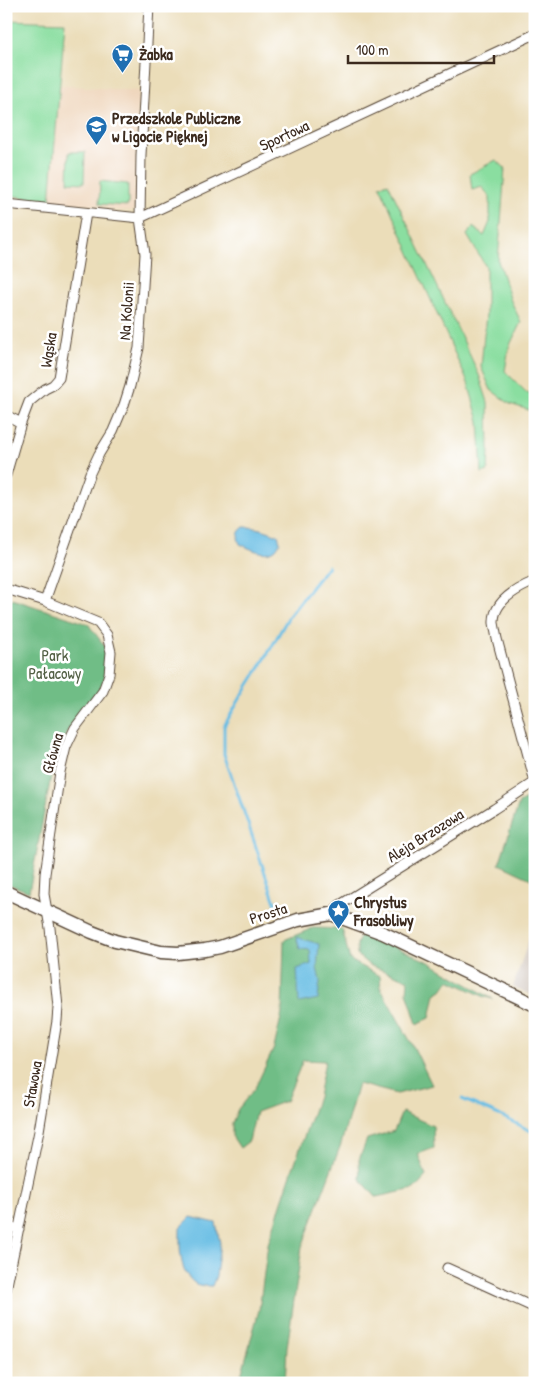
<svg xmlns="http://www.w3.org/2000/svg" width="541" height="1389" font-family="'Patrick Hand',sans-serif">
<rect width="100%" height="100%" fill="#fff"/>
<filter id="ink" filterUnits="userSpaceOnUse"><feTurbulence type="fractalNoise" baseFrequency=".02" numOctaves="2"/><feDisplacementMap in="SourceGraphic" scale="10" xChannelSelector="R" yChannelSelector="G"/><feConvolveMatrix kernelMatrix="1 2 1 2 8 2 1 2 1" color-interpolation-filters="sRGB"/></filter>
<filter id="wash" filterUnits="userSpaceOnUse"><feTurbulence type="fractalNoise" baseFrequency=".0096" numOctaves="4" result="noise"/><feDisplacementMap in="SourceGraphic" scale="20" xChannelSelector="R" yChannelSelector="G"/><feGaussianBlur stdDeviation="1.12" result="paint"/><feColorMatrix in="noise" values="0 0 0 0 0 0 0 0 0 0 0 0 0 0 0 0 0 1.4 0 .05"/><feComposite in="paint" operator="in"/></filter>
<g filter="url(#wash)">
<rect width="100%" height="100%" fill="#ebddb9"/>
<path fill="#efd6bc" d="M 59,85 L 139,91 L 134,211 L 112,210 L 106,207 L 50,201 Z"/>
<path fill="#cdc2b9" d="M 535,921 L 535,997 L 513,987 Z"/>
<path fill="#8adea0" stroke="#62845f" d="M 6,20 L 65,22 L 50,201 L 6,195 Z
M 69,152 L 85,152 L 84,183 L 68,182 Z
M 496,160 L 505,168 L 498,261 L 511,301 L 521,322 L 509,347 L 505,371 L 526,392 L 535,395 L 535,412 L 510,404 L 491,390 L 481,367 L 486,314 L 486,267 L 467,235 L 473,227 L 484,236 L 490,222 L 490,197 L 482,187 L 472,190 L 470,174 Z
M 100,181 L 128,184 L 128,206 L 99,204 Z
M 388,183 L 463,340 L 479,375 L 488,402 L 489,450 L 488,471 L 482,473 L 479,421 L 468,383 L 380,186 Z"/>
<path fill="#6fbd86" stroke="#557452" d="M 6,597 L 88,624 L 104,645 L 107,662 L 104,681 L 98,691 L 68,730 L 54,761 L 29,892 L 6,883 Z
M 535,794 L 535,881 L 499,864 L 519,803 Z
M 313,928 L 342,929 L 350,960 L 380,976 L 381,989 L 413,1046 L 432,1085 L 397,1094 L 358,1084 L 341,1144 L 302,1247 L 287,1347 L 285,1383 L 239,1383 L 259,1310 L 268,1244 L 292,1171 L 318,1097 L 325,1061 L 303,1060 L 286,1101 L 256,1112 L 249,1141 L 240,1148 L 232,1136 L 232,1123 L 238,1109 L 255,1088 L 274,1048 L 282,1013 L 284,940 Z
M 362,932 L 429,962 L 493,999 L 485,997 L 449,980 L 442,990 L 435,994 L 430,1018 L 417,1024 L 407,992 L 408,980 L 369,965 L 357,955 L 357,944 Z
M 402,1112 L 433,1126 L 434,1148 L 418,1154 L 426,1176 L 414,1189 L 376,1197 L 360,1179 L 359,1160 L 367,1139 L 394,1131 Z"/>
<path fill="#67bde4" stroke="#517481" d="M 244,527 C 256,527 266,530 278,535 L 280,542 C 279,544 278,547 276,549 C 266,558 249,548 240,544 C 237,537 237,532 244,527 Z
M 296,937 L 319,944 L 317,968 L 320,981 L 318,999 L 299,1003 L 297,969 L 311,964 L 310,950 L 300,949 Z
M 191,1217 L 216,1223 L 220,1243 L 216,1276 L 212,1286 C 207,1286 200,1286 196,1284 C 178,1272 180,1247 180,1228 Z"/>
<g fill="none" stroke-linecap="round" stroke-linejoin="round">
<path stroke="#67bde4" stroke-width="3" d="M 278,911 L 224,754 L 224,726 L 241,697 L 262,664 L 289,616 L 328,566
M 462,1099 L 499,1115 L 535,1133"/>
</g>
</g>
<g filter="url(#ink)">
<g fill="none" stroke-linecap="round" stroke-linejoin="round">
<defs>
<path id="street" d="M 6,204 L 140,218 L 535,34
M 6,415 L 21,423
M 6,475 L 21,423 L 29,402 L 45,389 L 53,385 L 59,378 L 86,213
M 6,589 L 45,601 L 98,623 L 107,635 L 111,652 L 109,674 L 103,691 L 75,728 L 66,747 L 60,772 L 45,874 L 44,894 L 50,928 L 58,1007 L 57,1021 L 39,1131 L 6,1290
M 45,601 L 90,473 L 99,454 L 113,431 L 124,405 L 130,386 L 139,348 L 145,254 L 140,218 L 141,155 L 149,6
M 535,782 L 497,639 C 496,634 495,628 494,623 C 493,601 518,588 535,581
M 331,914 L 340,905 L 494,809 L 535,782
M 6,1226 L 19,1229
M 447,1268 L 535,1308"/>
<path id="secondary" d="M 6,892 L 92,932 L 115,941 L 161,952 L 178,953 L 205,950 L 220,947 L 298,920 L 331,914 L 383,933 L 535,1005"/>
</defs>
<use href="#street" stroke="#554535" stroke-width="11"/>
<use href="#secondary" stroke="#554535" stroke-width="15"/>
<use href="#street" stroke="#fff" stroke-width="9"/>
<use href="#secondary" stroke="#fff" stroke-width="12"/>
</g>
</g>
<defs>
<symbol id="supermarket-pin" viewBox="-11 -11 22 30"><path d="M0 17L-7.5 6A9.5 9.5 0 1 1 7.5 6Z" fill="#1f6fb2" stroke="#fff"/><path d="M-6-5.5h2.5l.6 2H6L4.5 2H-2.5L-4.4-4H-6ZM-1.5 3.2a1.3 1.3 0 1 0 .1 0ZM3 3.2a1.3 1.3 0 1 0 .1 0Z" fill="#fff"/></symbol>
<symbol id="school-pin" viewBox="-11 -11 22 30"><path d="M0 17L-7.5 6A9.5 9.5 0 1 1 7.5 6Z" fill="#1f6fb2" stroke="#fff"/><path d="M0-5L7-2L0 1L-7-2ZM-4 1L0 2.5L4 1V4Q0 6-4 4Z" fill="#fff"/></symbol>
<symbol id="sight-pin" viewBox="-11 -11 22 30"><path d="M0 17L-7.5 6A9.5 9.5 0 1 1 7.5 6Z" fill="#1f6fb2" stroke="#fff"/><path d="M0-6L1.8-2.2L6-1.7L2.9 1.2L3.7 5.4L0 3.3L-3.7 5.4L-2.9 1.2L-6-1.7L-1.8-2.2Z" fill="#fff"/></symbol>
</defs>
<g fill-rule="evenodd">
<use href="#supermarket-pin" x="110" y="42" width="25" height="34"/>
<use href="#school-pin" x="84" y="114" width="25" height="34"/>
<use href="#sight-pin" x="326" y="898" width="25" height="34"/>
</g>
<g text-anchor="middle" dominant-baseline="central" stroke-width="5" stroke-linejoin="round" paint-order="stroke">
<g font-size="16" font-weight="bold" fill="#3b2a1e" stroke="#fff" text-anchor="start">
<text x="139" y="54">Żabka</text>
<text x="112" y="118">Przedszkole Publiczne<tspan x="112" dy="18">w Ligocie Pięknej</tspan></text>
<text x="354" y="902">Chrystus<tspan x="354" dy="18">Frasobliwy</tspan></text>
</g>
<g font-size="16" fill="#3b2a1e" stroke="#fff">
<text transform="translate(284 135) rotate(-25)">Sportowa</text>
<text transform="translate(126 311) rotate(-86)">Na Kolonii</text>
<text transform="translate(48 350) rotate(-81)">Wąska</text>
<text transform="translate(52 753) rotate(-74)">Główna</text>
<text transform="translate(425 835) rotate(-32)">Aleja Brzozowa</text>
<text transform="translate(268 913) rotate(-18)">Prosta</text>
<text transform="translate(32 1084) rotate(-80)">Stawowa</text>
</g>
<g font-size="16" fill="#536045" stroke="#fff">
<text x="55" y="655">Park<tspan x="55" dy="18">Pałacowy</tspan></text>
</g>
</g>
<rect width="541" height="1389" fill="none" stroke="#fff" stroke-width="25"/>
<path d="M348 55v8h146v-8" fill="none" stroke="#3b2a1e" stroke-width="2.5"/>
<text x="356" y="55" font-size="15" fill="#3b2a1e" stroke="#ffffff" stroke-width="4" paint-order="stroke">100 m</text>
</svg>
